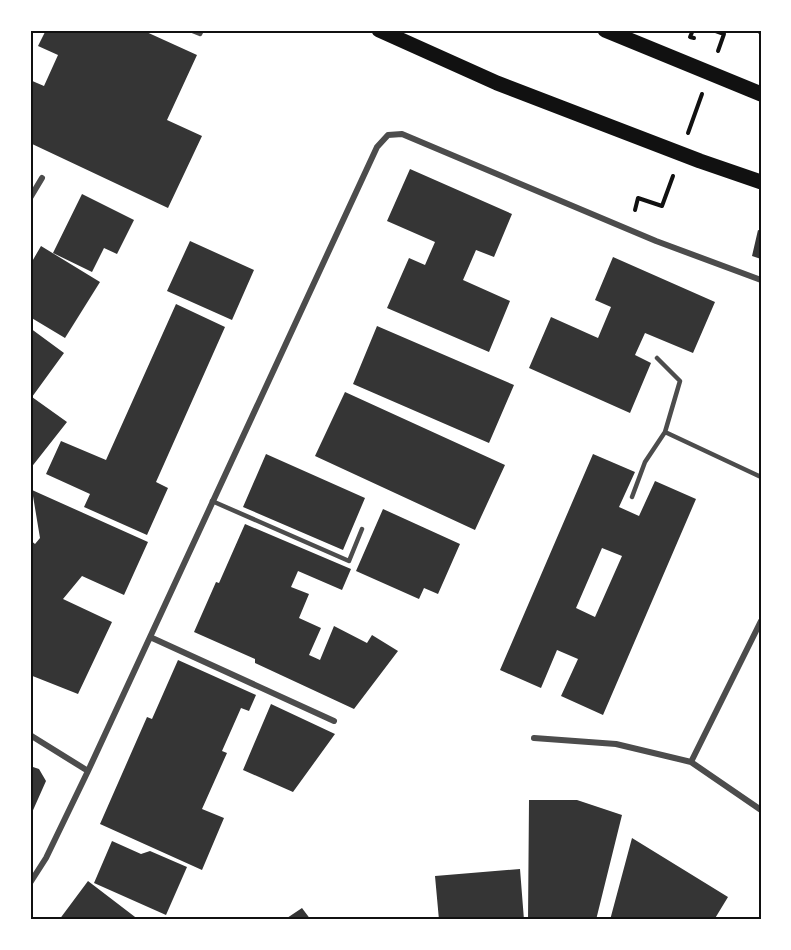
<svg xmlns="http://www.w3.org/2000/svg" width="791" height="950" font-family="Quicksand,sans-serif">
<rect width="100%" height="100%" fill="#fff"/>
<path fill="#353535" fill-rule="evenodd" d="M 46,30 L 142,30 L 197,55 L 167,120 L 202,136 L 168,208 L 30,143 L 30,80 L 44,86 L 58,55 L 38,46 Z
M 410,169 L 512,214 L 494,257 L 476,250 L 463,280 L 510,301 L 489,352 L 387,308 L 409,258 L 425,265 L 435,242 L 387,221 Z
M 82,194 L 134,220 L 117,254 L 104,248 L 92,272 L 53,253 Z
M 758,230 L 761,231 L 761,259 L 752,256 Z
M 190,241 L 254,270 L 232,320 L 167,291 Z
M 41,246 L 100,282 L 65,338 L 30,317 L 30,265 Z
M 613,257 L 715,302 L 693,353 L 645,333 L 635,355 L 651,363 L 630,413 L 529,368 L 551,317 L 598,338 L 611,307 L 595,300 Z
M 176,304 L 225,327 L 156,482 L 168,488 L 147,535 L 84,507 L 90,494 L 46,474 L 61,441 L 106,460 Z
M 377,326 L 514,385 L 489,443 L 353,384 Z
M 30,328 L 64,353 L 32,397 L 67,422 L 30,469 Z
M 345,392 L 505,465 L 475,530 L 315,456 Z
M 266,454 L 365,498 L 343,550 L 243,507 Z
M 593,454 L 635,472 L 619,507 L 639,516 L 655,481 L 696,499 L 603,715 L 561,696 L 578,659 L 557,650 L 541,688 L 500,670 ZM 602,548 L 622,556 L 595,617 L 576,608 Z
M 32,490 L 148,542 L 124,595 L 82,576 L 63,599 L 112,622 L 78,694 L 30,675 L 30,540 L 35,544 L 40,538 Z
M 383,509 L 460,544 L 438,594 L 424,588 L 419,599 L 356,571 Z
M 245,524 L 351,569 L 342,590 L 298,571 L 291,587 L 309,594 L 299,618 L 321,628 L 309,655 L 320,660 L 334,626 L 367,643 L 372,635 L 398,651 L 354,709 L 255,663 L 255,659 L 194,632 L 216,582 L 219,583 Z
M 178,660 L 256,695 L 249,711 L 241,708 L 222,751 L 227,753 L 202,809 L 224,818 L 202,870 L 100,824 L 147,717 L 152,719 Z
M 271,704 L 335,734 L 293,792 L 243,770 Z
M 30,766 L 39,769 L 46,781 L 30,817 Z
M 529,800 L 577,800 L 622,815 L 596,920 L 528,920 Z
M 632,838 L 728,897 L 714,920 L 610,920 Z
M 112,841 L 141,854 L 150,851 L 187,867 L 166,915 L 94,883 Z
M 520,869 L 524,920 L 439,920 L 435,876 Z
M 88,881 L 139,920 L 59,920 Z
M 302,908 L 311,920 L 284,920 Z"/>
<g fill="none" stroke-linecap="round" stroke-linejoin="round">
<path stroke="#111" stroke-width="4" d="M 693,30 L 690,37 L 694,38
M 713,30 L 724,34 L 718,51
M 688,133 L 702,94
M 635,210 L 638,198 L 662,206 L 673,176"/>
<path stroke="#4c4c4c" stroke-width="4.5" d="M 190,30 L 200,34 L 202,30
M 758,30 L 761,33
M 657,358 L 680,381 L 665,432 L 761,477
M 632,497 L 645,462 L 665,432
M 212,501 L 349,561 L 362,529"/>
<path stroke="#4c4c4c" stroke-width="6" d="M 30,198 L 42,178
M 150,637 L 334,721
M 30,735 L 88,771
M 534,738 L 616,744 L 691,762 L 761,810
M 691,762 L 761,621
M 30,883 L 46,858 L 88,771 L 377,147 L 388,135 L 402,134 L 656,241 L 761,280"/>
<path stroke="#111" stroke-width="15" d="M 379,30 L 497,83 L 700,161 L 761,182
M 605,30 L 761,94"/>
</g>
<rect width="791" height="950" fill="none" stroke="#ffffff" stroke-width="63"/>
<rect x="32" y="32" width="728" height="886" fill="none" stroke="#111" stroke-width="2"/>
</svg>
